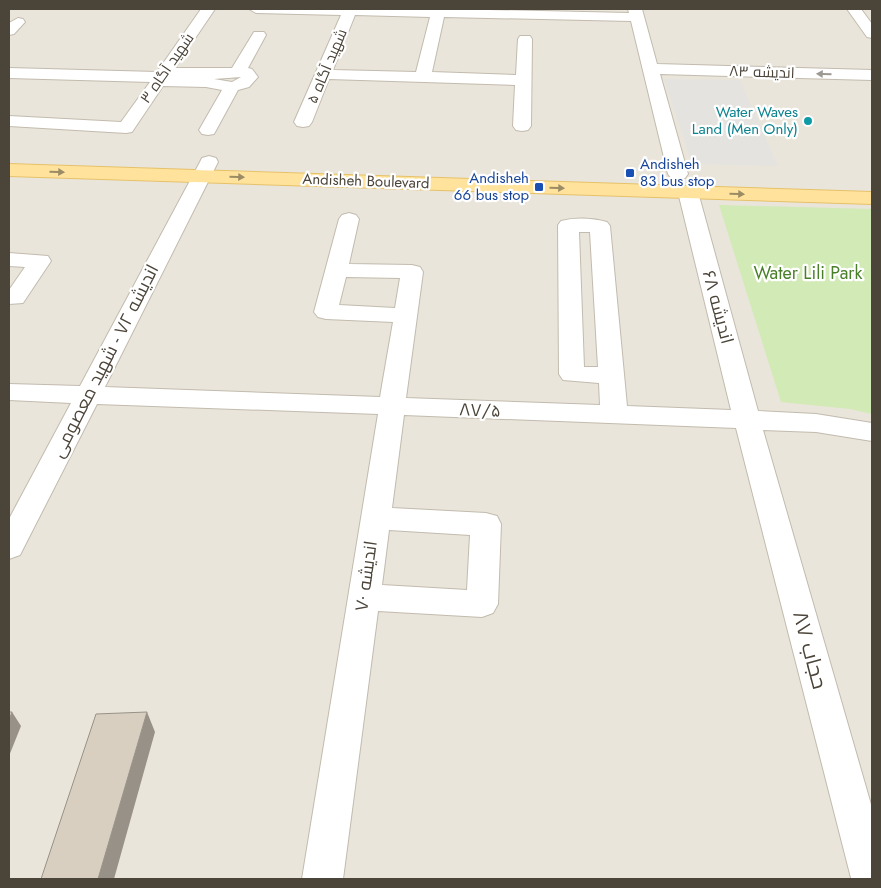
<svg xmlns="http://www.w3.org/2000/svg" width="881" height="888" font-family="Jost,Cairo,sans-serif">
<rect width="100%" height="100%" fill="#f6f3ec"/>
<path fill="#eae5da" d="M 9,9 L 872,9 L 872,879 L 9,879 Z"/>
<path fill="#d2eab5" d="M 719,205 L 872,209 L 872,414 L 850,409 L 781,402 Z"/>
<path fill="#e5e3e0" d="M 664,79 L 740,80 L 778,166 L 692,164 Z"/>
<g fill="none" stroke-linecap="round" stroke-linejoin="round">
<defs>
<path id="minor" d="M 201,9 L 215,9 L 175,68 L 232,68 L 254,32 L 264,32 L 266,35 L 248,68 L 252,69 L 258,77 L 249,87 L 238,90 L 214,134 L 208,135 L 202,134 L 199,130 L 222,90 L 206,87 L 163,86 L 132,132 L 126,133 L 9,126 L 9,116 L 121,122 L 150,82 L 9,78 L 9,68 L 157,72 ZM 241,77 L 232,82 L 214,79 Z
M 249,9 L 446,9 L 629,13 L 628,9 L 642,9 L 657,64 L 872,70 L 872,80 L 660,74 L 688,174 L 685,178 L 678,180 L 671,178 L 668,174 L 631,21 L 444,17 L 432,72 L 516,75 L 518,39 L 520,36 L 530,36 L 532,39 L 531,126 L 528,130 L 522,131 L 516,130 L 513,126 L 515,85 L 329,79 L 312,122 L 309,126 L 303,127 L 297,126 L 294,122 L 341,15 L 256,13 ZM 355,15 L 430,17 L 416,72 L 333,70 Z
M 847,9 L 861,9 L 872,24 L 872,38 L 867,37 Z
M 18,18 L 23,19 L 25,22 L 14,34 L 9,35 L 9,23 Z
M 209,156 L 216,158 L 218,162 L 105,387 L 380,397 L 393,322 L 326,319 L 318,317 L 314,312 L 339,219 L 342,215 L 349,213 L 356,215 L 359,219 L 349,264 L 412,265 L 420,267 L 423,272 L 406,398 L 600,405 L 599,383 L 563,380 L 559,374 L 558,225 L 561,221 C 575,217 593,218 607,222 L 610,226 L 627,406 L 731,410 L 678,192 L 681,188 L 688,186 L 695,188 L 698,192 L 758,411 L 816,414 L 872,423 L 872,441 L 816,432 L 763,430 L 872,808 L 872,879 L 851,878 L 736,428 L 404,415 L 392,508 L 486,513 L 497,516 L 501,524 L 498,604 L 493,613 L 482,617 L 378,611 L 343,879 L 302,879 L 378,414 L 97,404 L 20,555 L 9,559 L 9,519 L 71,403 L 9,400 L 9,384 L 80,386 L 200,162 L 202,158 ZM 579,232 L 590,232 L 598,367 L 584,367 ZM 346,277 L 400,278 L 395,308 L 339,305 ZM 389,530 L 470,535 L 467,590 L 382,585 Z
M 9,253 L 48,256 L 51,261 L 23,303 L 9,304 L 9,290 L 25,267 L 9,266 Z"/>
<path id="major" d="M 9,164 L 872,192 L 872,204 L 9,176 Z"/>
</defs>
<use href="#minor" stroke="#c2bbae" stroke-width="2"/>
<use href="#major" stroke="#e6c16a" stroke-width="2"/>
<use href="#minor" fill="#fff" fill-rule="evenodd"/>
<use href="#major" fill="#ffe39c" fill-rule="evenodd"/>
</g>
<path fill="#979187" d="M 12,712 L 21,726 L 9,756 L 9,720 Z
M 147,712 L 155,732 L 114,879 L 98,879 Z"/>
<path fill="#d8cfc1" stroke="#979187" d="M 9,712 L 12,712 L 9,720 Z
M 147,712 L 98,879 L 41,879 L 96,714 Z"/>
<defs><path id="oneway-solid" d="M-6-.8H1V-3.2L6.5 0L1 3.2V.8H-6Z" transform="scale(1.25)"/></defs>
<use fill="#9c9892" href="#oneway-solid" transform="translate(824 74) rotate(-178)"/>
<g fill="#9c8c66">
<use href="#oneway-solid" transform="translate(57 172) rotate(2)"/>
<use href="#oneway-solid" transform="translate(237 177) rotate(2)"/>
<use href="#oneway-solid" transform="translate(557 188) rotate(2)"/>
<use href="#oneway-solid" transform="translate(737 194) rotate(2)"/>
</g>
<circle fill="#0f9aa8" stroke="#fff" stroke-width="2" cx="808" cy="121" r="5"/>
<g fill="#1a4fb4" stroke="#fff" stroke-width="2">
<rect x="625" y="168" width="10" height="10" rx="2.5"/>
<rect x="534" y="182" width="10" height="10" rx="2.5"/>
</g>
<g text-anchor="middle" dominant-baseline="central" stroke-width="4.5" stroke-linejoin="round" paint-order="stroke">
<g font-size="15" fill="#4b4439" stroke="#fff">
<text transform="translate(327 66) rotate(-67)">شهید آگاه ۵</text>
<text transform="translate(167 68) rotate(-55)">شهید آگاه ۳</text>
<text transform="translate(762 72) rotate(2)">اندیشه ۸۳</text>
<text transform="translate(366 181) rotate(2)">Andisheh Boulevard</text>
</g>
<g font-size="15" fill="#0d838f" stroke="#fff" text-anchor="end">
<text x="798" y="112">Water Waves<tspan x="798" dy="17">Land (Men Only)</tspan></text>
</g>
<g font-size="15" fill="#164399" stroke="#fff" text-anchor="start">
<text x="640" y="164">Andisheh<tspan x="640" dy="17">83 bus stop</tspan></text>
<text x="529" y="178" text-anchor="end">Andisheh<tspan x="529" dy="17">66 bus stop</tspan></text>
</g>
<g font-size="18" fill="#4a7f2a" stroke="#fff">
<text x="808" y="273">Water Lili Park</text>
</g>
<g font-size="18" fill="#4b4439" stroke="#fff">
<text transform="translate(718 307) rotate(75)">اندیشه ۶۸</text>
<text transform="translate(105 361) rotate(-63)">اندیشه ۷۲ - شهید معصومی</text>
<text transform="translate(480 410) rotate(2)">۸۷/۵</text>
<text transform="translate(366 576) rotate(-82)">اندیشه ۷۰</text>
</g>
<g font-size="21" fill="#4b4439" stroke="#fff">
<text transform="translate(810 650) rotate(75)">حجاب ۸۷</text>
</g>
</g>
<rect width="881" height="888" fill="none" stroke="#4b4439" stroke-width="20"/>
</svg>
